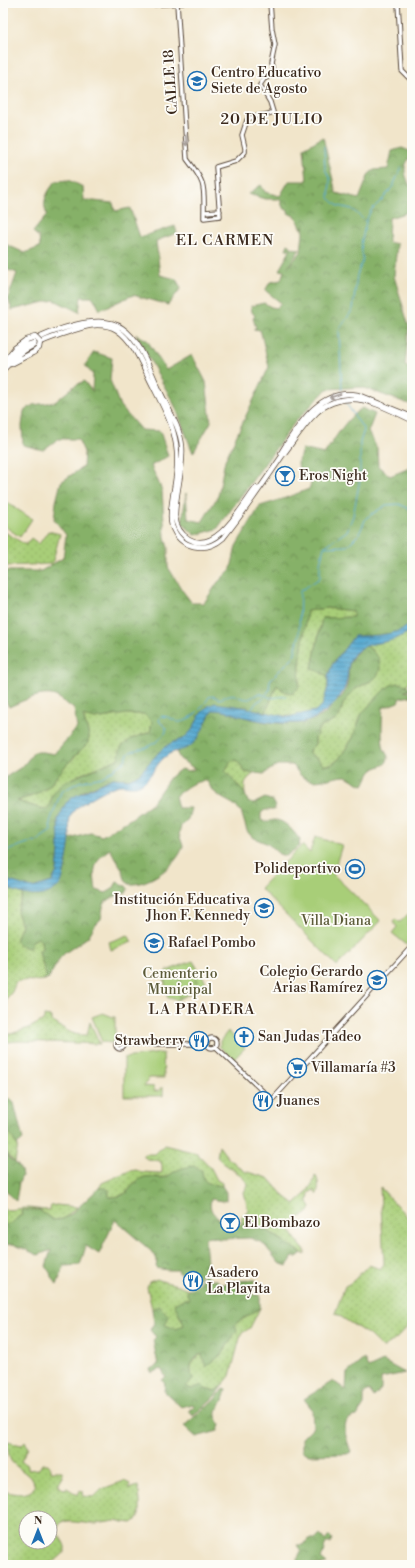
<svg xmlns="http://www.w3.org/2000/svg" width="415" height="1568" font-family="'Libre Bodoni',serif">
<defs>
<pattern id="grass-dots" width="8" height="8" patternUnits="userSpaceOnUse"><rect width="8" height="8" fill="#a8ce78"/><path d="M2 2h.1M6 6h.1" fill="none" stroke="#92b167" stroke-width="1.8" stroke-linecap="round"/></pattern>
<pattern id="forest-crowns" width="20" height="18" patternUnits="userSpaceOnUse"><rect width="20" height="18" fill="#86b168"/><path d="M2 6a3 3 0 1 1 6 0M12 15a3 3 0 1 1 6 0" fill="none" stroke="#6f9055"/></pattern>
<pattern id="cemetery-stones" width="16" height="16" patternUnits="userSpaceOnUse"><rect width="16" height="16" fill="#a8ce78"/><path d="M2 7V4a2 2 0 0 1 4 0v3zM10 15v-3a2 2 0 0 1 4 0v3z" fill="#92b167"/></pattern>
<pattern id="water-rules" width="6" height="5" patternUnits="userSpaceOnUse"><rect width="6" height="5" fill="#54a8d0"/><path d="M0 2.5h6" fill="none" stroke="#4789a8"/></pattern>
</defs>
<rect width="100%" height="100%" fill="#fdfcf7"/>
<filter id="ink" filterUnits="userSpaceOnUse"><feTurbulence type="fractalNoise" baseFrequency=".025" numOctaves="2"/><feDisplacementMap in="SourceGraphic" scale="8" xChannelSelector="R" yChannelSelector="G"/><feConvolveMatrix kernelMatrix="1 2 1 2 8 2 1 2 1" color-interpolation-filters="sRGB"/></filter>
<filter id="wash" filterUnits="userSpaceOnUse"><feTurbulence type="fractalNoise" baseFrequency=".012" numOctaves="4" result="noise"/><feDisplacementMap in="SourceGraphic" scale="16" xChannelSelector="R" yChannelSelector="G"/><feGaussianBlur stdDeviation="0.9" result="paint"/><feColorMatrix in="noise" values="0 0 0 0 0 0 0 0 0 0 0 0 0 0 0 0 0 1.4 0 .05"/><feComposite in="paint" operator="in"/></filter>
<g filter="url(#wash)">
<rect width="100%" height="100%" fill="#f1e5ca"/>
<path fill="url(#grass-dots)" stroke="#727c4b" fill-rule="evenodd" d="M 3,531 L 26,545 L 31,538 L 39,544 L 48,531 L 60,534 L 52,564 L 6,566 L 3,564 Z
M 327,608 L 353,611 L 354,617 L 322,618 L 312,668 L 328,676 C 328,685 327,699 321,707 C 309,720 281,717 266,712 L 277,685 L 284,691 L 299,687 L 300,663 L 307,611 Z
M 412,631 L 412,677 L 407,685 L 398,683 L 362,713 L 353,738 L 339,759 L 331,765 L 323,765 L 318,759 L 309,754 L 309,750 L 315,744 L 315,738 L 319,728 L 336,720 L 340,715 L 343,704 L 354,690 L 374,679 L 373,651 L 366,645 L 396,638 Z
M 126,714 L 144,714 L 152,722 L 150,732 L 131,739 L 118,759 L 79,775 L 53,794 L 48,809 L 39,808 L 17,801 L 37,794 L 49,786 L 66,765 L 78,754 L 89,736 L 83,715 L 95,719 Z
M 232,760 L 237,760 L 245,772 L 254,774 C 245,779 244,784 245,794 L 225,771 Z
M 3,886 L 23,894 L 17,912 L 22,925 L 16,937 L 29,948 L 32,941 L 38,938 L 41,941 L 42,948 L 39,952 L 46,976 L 44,980 C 34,982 26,979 16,982 L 12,992 L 6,999 L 6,1024 L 3,1024 Z
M 44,1016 L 51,1017 L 51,1021 C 65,1028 70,1036 87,1035 L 90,1022 L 100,1044 L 19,1041 L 8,1042 L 3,1046 L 3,1029 L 7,1029 L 6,1034 L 11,1034 L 29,1028 L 44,1020 Z
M 3,1114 L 7,1129 L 18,1146 L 15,1162 C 0,1151 3,1131 3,1114 Z
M 164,1145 L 197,1153 L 211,1168 L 217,1180 L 222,1183 L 222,1186 L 208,1184 L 203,1179 L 176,1171 C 172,1173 168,1177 165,1177 C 157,1178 150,1175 142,1178 C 127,1185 132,1198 107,1197 L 99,1188 L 102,1183 L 129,1171 L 136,1170 L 142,1172 L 162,1173 L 162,1165 L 160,1161 L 147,1159 L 143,1156 L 144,1154 L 155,1154 Z
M 219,1146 L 228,1158 L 244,1171 L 268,1178 L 283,1195 L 295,1204 C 302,1199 315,1183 315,1175 C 319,1180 319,1188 317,1194 L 314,1190 L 309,1193 L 308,1202 L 311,1207 C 309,1215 303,1216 296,1218 C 285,1231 297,1240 305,1251 L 305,1255 L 268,1231 L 248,1224 L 241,1224 L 242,1216 L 248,1210 L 244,1192 L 248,1185 C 241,1171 226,1168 217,1157 Z
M 380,1187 L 409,1219 L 412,1219 L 412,1322 L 396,1339 L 383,1348 L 369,1335 L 335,1313 L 345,1286 C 355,1282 360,1272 369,1265 L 380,1269 L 384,1264 Z
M 56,1205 L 77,1207 L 63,1219 L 53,1221 L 39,1210 L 21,1211 L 22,1215 L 18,1217 L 11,1224 L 3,1225 L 3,1209 C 10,1211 18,1208 26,1208 C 34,1208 41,1210 49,1210 L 51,1206 Z
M 157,1279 L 165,1282 L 178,1285 L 188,1289 L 187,1294 L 191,1299 L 179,1316 L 183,1321 L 184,1325 L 176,1329 L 164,1325 L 159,1306 L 152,1309 L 147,1287 L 149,1282 Z
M 260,1308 L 250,1328 L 242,1333 L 240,1338 L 230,1376 L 222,1386 L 215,1391 L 191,1389 L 185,1386 L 193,1380 C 188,1366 191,1363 202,1353 L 206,1367 L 235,1324 Z
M 7,1442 L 22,1445 L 25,1442 L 28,1448 L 21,1461 L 28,1466 L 28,1470 L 39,1469 L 42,1464 L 48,1464 L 51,1468 L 51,1471 L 62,1471 L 63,1477 L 58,1485 L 63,1489 L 67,1488 L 78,1495 L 80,1490 L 82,1491 L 83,1496 L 94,1497 L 102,1489 L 124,1481 L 130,1484 L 128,1489 L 138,1486 C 139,1497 145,1517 132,1523 L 115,1521 L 96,1524 L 63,1521 C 45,1536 80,1544 57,1559 C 55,1561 52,1563 49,1564 C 44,1567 12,1565 3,1565 L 3,1491 C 11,1493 24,1496 31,1491 C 44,1481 15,1468 11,1461 C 8,1455 8,1448 7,1442 ZM 26,1518 L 50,1518 L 50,1542 L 26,1542 Z"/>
<path fill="url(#forest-crowns)" stroke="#606e43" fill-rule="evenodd" d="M 323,137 L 336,193 L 359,199 L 369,174 L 374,170 L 388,169 L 392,151 L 402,148 L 412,152 L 412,155 C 402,166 404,173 410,186 L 412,185 L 412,205 L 408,212 L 389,218 L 388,242 L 397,244 L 394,276 L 409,327 L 405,366 L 412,369 L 412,405 L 361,387 L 327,389 L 295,422 L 217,529 L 195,535 L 182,523 L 186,493 L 188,519 L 202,522 L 218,496 L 225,460 L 269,367 L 261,333 L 260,330 L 253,329 L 256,328 L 253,318 L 255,316 L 252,312 L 251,306 L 264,303 L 271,307 L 277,308 L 281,303 L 266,291 L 266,289 L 270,282 L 281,280 L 284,271 L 279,270 L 291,249 L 286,249 L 288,244 L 291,246 L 291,248 L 300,249 L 288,267 L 301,252 L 304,223 L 302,229 L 296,217 L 288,213 L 289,211 L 283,208 L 280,199 L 265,199 L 248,194 L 261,185 L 265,192 L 280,196 L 289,181 L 307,181 L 304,148 Z
M 69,180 L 83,187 L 84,200 L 113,203 L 115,211 L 130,208 L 140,237 L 175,226 L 177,233 L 156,241 L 160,275 L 176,279 L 181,288 L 168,305 L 133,295 L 100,310 L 93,297 L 81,297 L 79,312 L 54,300 L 12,310 L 8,298 L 17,273 L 3,268 L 3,243 L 25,253 L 40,247 L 39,237 L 33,232 L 47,215 C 41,201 47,192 56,181 Z
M 136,334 L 147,340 L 166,370 L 192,355 L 206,382 L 211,422 L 193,453 L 175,406 Z
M 94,352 L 112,358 L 110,380 L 120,406 L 141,430 L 160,431 L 168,456 L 151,466 L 162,490 L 165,537 L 168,548 L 168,567 L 182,590 L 192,603 L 204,603 L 218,582 L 231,569 L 236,546 L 260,506 L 280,500 L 309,489 L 313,478 L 299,471 L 298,463 L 302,449 L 324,454 C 336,438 345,419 362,408 L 375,414 L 368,432 L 377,448 L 378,466 L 390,476 L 412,467 L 412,624 L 404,629 L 386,635 L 354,636 L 332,665 L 328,676 L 312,668 L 322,618 L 353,617 L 353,611 L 327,608 L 307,611 L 300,663 L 299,687 L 292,694 L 284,691 L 277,685 L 266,712 L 230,705 L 201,713 L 192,730 L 183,739 L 173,742 L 163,748 L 139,774 L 129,779 L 113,778 L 81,792 L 62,813 L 58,819 L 59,851 L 57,871 L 52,882 L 32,888 L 3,879 L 3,777 L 6,777 L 23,766 L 34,752 L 43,752 L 54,754 L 77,728 L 74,709 C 68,705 62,699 55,696 C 41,691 21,702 9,707 L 5,700 L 5,692 L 3,691 L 3,571 L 41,571 L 63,558 L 66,535 L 54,519 L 56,502 L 61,482 L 83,467 L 84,452 L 78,439 L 58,439 L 43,450 L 23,445 L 22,426 L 24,411 L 33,405 L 55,402 L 73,387 L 84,381 L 92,391 L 93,375 L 85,365 ZM 126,714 L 144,714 L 152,722 L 150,732 L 131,739 L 121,747 L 118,759 L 64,782 L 53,794 L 48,809 L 39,808 L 17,801 L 37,794 L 49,786 L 66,765 L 88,743 L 89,736 L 83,716 L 95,719 Z
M 366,645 L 379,658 L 380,668 L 378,675 L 374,679 L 354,690 L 343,704 L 340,715 L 336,720 L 319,728 L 315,738 L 315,744 L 309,750 L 309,754 L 318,759 L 323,765 L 331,765 L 339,759 L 353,738 L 362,713 L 384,690 L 391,685 L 398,683 L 407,685 L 412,690 L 404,691 L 412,693 L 412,696 L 400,698 L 398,702 L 383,708 C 382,718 381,740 384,749 C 386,754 390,756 387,761 C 384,767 378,766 374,769 C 368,773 368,779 364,785 L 360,784 L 346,776 C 333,776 315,786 303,777 C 299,775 296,769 293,765 L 277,765 L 264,774 L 245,772 L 237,760 L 231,761 L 225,771 L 245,794 L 248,802 L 255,803 L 265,798 L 273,801 L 276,806 L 274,810 L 265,810 L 261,813 L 261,820 C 267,823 270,820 276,820 C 286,821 295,833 300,840 L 299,846 L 286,856 L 279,854 L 268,844 L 252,837 L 247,831 L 241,811 L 233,804 L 222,798 L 212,790 L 207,781 C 192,781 187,787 175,796 L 178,808 L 191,808 L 188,819 L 181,826 L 179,834 L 183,846 C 178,865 148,886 129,884 L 125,879 L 122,869 L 110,849 C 93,860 93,871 96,890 L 106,893 L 113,889 L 117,882 L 126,886 L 128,889 L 126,893 L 120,894 L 106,901 L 103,907 L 101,919 L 95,925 L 88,937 L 65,953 L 60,958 L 48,979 L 44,980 L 46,975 L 39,952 L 42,948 L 41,941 L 38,938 L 32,941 L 30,948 C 24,948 14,944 16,937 C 18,933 21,929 22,925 L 17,912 L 23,894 L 40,895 L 64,874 L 70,839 L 91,833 L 102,836 L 132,818 L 152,803 L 170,777 L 181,769 L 188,771 L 195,769 L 180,759 L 175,750 L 183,749 L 190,746 L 213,710 C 226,710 236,715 248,718 C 270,724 307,728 326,713 C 329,710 331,707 334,704 C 337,701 341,698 343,695 C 356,673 337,665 366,645 Z
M 3,1097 L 10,1099 L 14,1103 L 23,1140 L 17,1145 C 4,1125 3,1121 3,1097 Z
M 3,1147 L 10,1159 L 17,1164 L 21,1171 L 22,1176 L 19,1183 L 16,1201 C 10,1198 9,1191 3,1188 Z
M 195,1166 L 202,1171 C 204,1186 209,1183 222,1186 L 226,1192 L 226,1200 L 223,1201 L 211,1199 C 209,1207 211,1213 218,1217 L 219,1221 L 226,1227 L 233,1227 L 241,1224 L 248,1224 L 268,1231 L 302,1253 L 297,1257 L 293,1257 L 287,1266 L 279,1263 L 263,1243 L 250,1238 L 220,1239 L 211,1237 L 205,1238 C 205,1251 209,1262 205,1274 L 212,1280 L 217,1280 L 221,1285 L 233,1281 L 256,1280 L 249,1291 L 254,1295 L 260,1295 L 260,1308 L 235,1324 L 237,1330 L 222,1354 L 206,1367 L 201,1353 C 191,1362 188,1366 193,1380 L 186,1386 L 191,1389 L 202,1385 L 205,1389 L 215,1391 L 222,1386 L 215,1396 L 193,1416 L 189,1410 L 194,1407 L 193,1404 L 181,1407 L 164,1391 L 165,1384 L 162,1380 L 166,1377 L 161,1369 L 152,1373 L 150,1369 L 158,1365 L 153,1340 L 156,1337 L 150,1330 L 154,1323 L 152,1309 L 159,1306 L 169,1316 L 165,1325 L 176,1329 L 184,1325 C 183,1320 177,1310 174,1304 L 183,1299 L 190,1299 L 187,1294 L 188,1289 C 197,1287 200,1282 204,1274 L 200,1275 L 197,1281 L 190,1277 L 179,1273 L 178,1270 L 167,1270 L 156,1268 L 157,1260 L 151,1251 L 115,1220 L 99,1254 L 86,1246 L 80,1265 L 64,1266 L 57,1285 L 46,1266 L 51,1250 L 38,1255 L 13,1244 L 3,1245 L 3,1225 L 11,1224 L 18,1217 L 22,1215 L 21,1210 L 39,1210 L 53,1220 L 63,1219 L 71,1214 L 99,1188 L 105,1188 L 109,1190 L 109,1195 L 108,1197 C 131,1198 127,1186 142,1178 C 150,1174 158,1180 166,1177 C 169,1176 172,1173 174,1172 C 180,1168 187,1167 195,1166 Z
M 364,1359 L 368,1368 L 383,1361 L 405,1373 L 381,1378 L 381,1389 L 374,1397 L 369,1390 L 364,1393 L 364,1405 L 357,1416 C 337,1419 347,1439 351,1452 L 347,1454 L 309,1455 L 302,1451 L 302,1438 L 313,1427 L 312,1409 L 304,1399 L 333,1381 L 346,1390 L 347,1373 Z
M 223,1389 L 226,1390 C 225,1393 224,1397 223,1400 C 217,1413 212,1410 220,1425 L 218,1431 L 196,1437 L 184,1426 L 217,1397 Z
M 320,1534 L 325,1541 L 329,1536 L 332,1539 L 330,1543 L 326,1543 L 324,1548 L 325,1550 L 321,1559 L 327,1564 L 322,1565 L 295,1564 L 301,1551 L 297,1545 L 304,1545 L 308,1539 L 315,1539 Z"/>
<path fill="url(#cemetery-stones)" stroke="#727c4b" d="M 193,961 L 206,982 L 205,985 L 178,1000 L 168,998 L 163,975 L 166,971 Z"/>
<path fill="#a8ce78" stroke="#727c4b" d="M 3,500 L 32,519 L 20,537 L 3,525 Z
M 315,837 L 342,845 L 333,874 L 381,921 L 337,966 L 260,888 L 302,845 L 310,853 Z
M 408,914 L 410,915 L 407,925 L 412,930 L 412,942 L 408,946 L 392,933 L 397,927 L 393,922 L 395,919 L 400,922 Z
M 128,935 L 132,942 L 111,950 L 109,942 Z
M 103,1013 L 113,1017 L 115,1017 L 115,1037 L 112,1043 L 102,1042 L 92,1017 Z
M 228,1031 L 245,1048 L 233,1060 L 220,1047 L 220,1041 Z
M 161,1053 L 161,1054 L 163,1053 L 164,1078 L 148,1078 L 147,1083 L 145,1084 L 144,1086 L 154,1087 L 154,1091 L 160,1091 L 160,1088 L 163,1088 L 163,1096 L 124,1096 L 124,1058 Z"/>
<path fill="url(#water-rules)" stroke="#486977" d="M 411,624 L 412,624 L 412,631 C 406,633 401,637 395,639 C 382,644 367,642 356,652 C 346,661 349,673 346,684 C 342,701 318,721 300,723 C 283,724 264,722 248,718 C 236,715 226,710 213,710 C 205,721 201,739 190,746 C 183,752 174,749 165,757 C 156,764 151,778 141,784 C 134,788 127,785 120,785 C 112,785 77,805 73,812 C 67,819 70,829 70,838 C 70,844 64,878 61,883 C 60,885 57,888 55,889 C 39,902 18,893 3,886 L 3,879 L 32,888 L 52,882 L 57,871 L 59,851 L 58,819 L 66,803 L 73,797 L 113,778 L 129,779 L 139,774 L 163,748 L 173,742 L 183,739 L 192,730 L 201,713 L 208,706 L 215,703 L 243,707 L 288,717 L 315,711 L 322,706 L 328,687 L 328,676 L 332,665 L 354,636 C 373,636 395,636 411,624 Z"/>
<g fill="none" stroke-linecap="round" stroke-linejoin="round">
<path stroke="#54a8d0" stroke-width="1" d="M 324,146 L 325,169 L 330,179 L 329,198 L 338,206 L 352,209 L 366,222 L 361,244 L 363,260 L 357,275 L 353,309 L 339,330 L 342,390
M 366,221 L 371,210 L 383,199 L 393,186 L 401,168
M 325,547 L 347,546 L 359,534 L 366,518 L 386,505 L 399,504 L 412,510
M 266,694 L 269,691 L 270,680 L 294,656 L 299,636 L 300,591 L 320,578 L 320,563 L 324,547 L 347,531 L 353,516 L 360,479 L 360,442 L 364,430 L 346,403
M 250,710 L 257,702 L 264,698
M 3,853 C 15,848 26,842 39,841 L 42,837 L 51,831 L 50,822 L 61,792 L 79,782 L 102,777 L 124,762 L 128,754 L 132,751 L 147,747 L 158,741 L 166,732 L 166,728 L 159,721 L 161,716 L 168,717 L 178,722 C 189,723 204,706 209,697 L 212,696 L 220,699 C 239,689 233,699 249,699 L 259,693 L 271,698 L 286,696"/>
</g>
</g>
<g filter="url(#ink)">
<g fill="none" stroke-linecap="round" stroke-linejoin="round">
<defs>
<path id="secondary" d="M 177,3 L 187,159 C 207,185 204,186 204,218 L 220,216 L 216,167 L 236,161 L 245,152 L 245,148 L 242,135 L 247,120 C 254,114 265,117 273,112 L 270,102 L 260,85 L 264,79 L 274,74 L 271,64 L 275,45 L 272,29 L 270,3
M 398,3 L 402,71 L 412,81
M 146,5 L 182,3
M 204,212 L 220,211
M207 1043a5 5 0 1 1 10 0a5 5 0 1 1-10 0Z
M116 1045a4 4 0 1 1 8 0a4 4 0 1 1-8 0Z
M 124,1044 L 207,1044
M 216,1047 L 272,1100 L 412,946"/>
<path id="highway" d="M 6,359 L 15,348 L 26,340
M 3,364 C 11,357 19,348 29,343 C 51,331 99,312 122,328 C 140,340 149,368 158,387 C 166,406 180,426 182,446 C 184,469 175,493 175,516 C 176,526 180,534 189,539 C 216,555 242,506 256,488
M 11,364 L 34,352
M 3,370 C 10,363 17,355 25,350 C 38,342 83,325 97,325 C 103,325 111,326 117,330 C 135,342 143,367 153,386 C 162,404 173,424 176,444 C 179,462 176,479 173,496 C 172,505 169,516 172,526 C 180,549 206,553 223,538 C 244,512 263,484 282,456 C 293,442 303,425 316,413 C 325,404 339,399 352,399 C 372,399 394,412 412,420
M 281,453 C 298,426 320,387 358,395 L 412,417"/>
</defs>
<use href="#secondary" stroke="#564638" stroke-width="5.5"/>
<use href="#highway" stroke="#564638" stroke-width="6"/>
<use href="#secondary" stroke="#fff" stroke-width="3.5"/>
<use href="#highway" stroke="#fff" stroke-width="4.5"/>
<defs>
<path id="highway-bridge" d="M 26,340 L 35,337 L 40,342 L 39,348 L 34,352"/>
</defs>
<use href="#highway-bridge" stroke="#564638" stroke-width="6" stroke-linecap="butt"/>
<use href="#highway-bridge" stroke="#fff" stroke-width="4.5"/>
</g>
<defs><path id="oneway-shaft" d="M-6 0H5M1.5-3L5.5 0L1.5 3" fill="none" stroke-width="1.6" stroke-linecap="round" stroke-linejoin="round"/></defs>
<g stroke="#a79f9a">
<use href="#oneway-shaft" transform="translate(186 140) rotate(86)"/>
<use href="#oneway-shaft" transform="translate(335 396) rotate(161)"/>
</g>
</g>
<defs>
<symbol id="school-ring" viewBox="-11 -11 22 22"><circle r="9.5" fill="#fdfcf7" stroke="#1f6fb2" stroke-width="1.5"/><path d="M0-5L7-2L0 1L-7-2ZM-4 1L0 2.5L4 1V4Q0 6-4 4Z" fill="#1f6fb2"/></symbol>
<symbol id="bar-ring" viewBox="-11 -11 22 22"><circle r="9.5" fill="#fdfcf7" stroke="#1f6fb2" stroke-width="1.5"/><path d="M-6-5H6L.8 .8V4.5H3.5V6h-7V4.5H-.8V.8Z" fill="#1f6fb2"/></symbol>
<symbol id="stadium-ring" viewBox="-11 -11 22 22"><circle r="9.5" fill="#fdfcf7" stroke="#1f6fb2" stroke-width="1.5"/><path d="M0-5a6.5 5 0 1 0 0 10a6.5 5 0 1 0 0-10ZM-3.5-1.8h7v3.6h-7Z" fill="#1f6fb2"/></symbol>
<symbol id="church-ring" viewBox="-11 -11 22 22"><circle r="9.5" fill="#fdfcf7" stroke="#1f6fb2" stroke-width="1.5"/><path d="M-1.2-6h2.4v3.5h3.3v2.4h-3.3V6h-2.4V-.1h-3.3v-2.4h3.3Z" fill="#1f6fb2"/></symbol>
<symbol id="restaurant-ring" viewBox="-11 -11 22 22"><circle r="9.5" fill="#fdfcf7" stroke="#1f6fb2" stroke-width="1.5"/><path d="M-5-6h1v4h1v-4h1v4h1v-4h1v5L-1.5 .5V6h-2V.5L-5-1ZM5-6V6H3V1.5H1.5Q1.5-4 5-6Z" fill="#1f6fb2"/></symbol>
<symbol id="supermarket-ring" viewBox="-11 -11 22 22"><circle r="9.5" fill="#fdfcf7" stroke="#1f6fb2" stroke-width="1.5"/><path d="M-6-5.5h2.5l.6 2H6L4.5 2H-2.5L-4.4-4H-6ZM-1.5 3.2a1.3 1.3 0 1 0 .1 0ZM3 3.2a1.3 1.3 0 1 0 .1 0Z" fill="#1f6fb2"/></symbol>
</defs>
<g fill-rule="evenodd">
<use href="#school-ring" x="186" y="70" width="22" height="22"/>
<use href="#bar-ring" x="274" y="465" width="22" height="22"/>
<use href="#stadium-ring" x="344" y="858" width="22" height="22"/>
<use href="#school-ring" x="253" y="897" width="22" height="22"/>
<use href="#school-ring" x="143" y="932" width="22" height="22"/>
<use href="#school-ring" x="366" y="969" width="22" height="22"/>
<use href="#church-ring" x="233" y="1026" width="22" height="22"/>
<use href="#restaurant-ring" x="188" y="1030" width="22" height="22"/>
<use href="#supermarket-ring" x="286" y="1057" width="22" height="22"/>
<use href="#restaurant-ring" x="252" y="1090" width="22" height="22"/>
<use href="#bar-ring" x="219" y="1212" width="22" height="22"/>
<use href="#restaurant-ring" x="182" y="1270" width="22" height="22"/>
</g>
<g text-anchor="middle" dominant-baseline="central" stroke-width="3.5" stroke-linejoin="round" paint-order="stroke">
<g font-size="14" fill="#3b2a1e" stroke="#fdfcf7" text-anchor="start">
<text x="211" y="73">Centro Educativo<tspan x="211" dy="16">Siete de Agosto</tspan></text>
<text x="299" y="476">Eros Night</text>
<text x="341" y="869" text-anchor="end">Polideportivo</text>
<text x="250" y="900" text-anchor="end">Institución Educativa<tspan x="250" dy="16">Jhon F. Kennedy</tspan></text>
<text x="168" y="943">Rafael Pombo</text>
<text x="363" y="972" text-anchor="end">Colegio Gerardo<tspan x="363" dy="16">Arias Ramírez</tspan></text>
<text x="258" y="1037">San Judas Tadeo</text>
<text x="185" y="1041" text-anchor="end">Strawberry</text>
<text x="311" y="1068">Villamaría #3</text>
<text x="277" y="1101">Juanes</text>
<text x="244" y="1223">El Bombazo</text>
<text x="207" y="1273">Asadero<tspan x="207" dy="16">La Playita</tspan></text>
</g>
<g font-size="14" fill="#3b2a1e" stroke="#fdfcf7">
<text transform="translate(171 82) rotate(-94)">CALLE 18</text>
</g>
<g font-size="14" fill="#5c5b39" stroke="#fdfcf7">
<text x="336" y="921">Villa Diana</text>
<text x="180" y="974">Cementerio<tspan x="180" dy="16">Municipal</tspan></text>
</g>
<g font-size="15" letter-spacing="1" fill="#3b2a1e" stroke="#fdfcf7">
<text x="272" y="119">20 DE JULIO</text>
<text x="225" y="240">EL CARMEN</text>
<text x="202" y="1009">LA PRADERA</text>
</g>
</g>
<rect width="415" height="1568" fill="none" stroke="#fdfcf7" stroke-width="16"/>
<g transform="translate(38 1530)"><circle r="19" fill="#fdfcf7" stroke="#afa8a0"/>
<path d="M0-3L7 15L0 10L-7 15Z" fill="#1f6fb2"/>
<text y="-6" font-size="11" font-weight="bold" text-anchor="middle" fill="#3b2a1e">N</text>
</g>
</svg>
